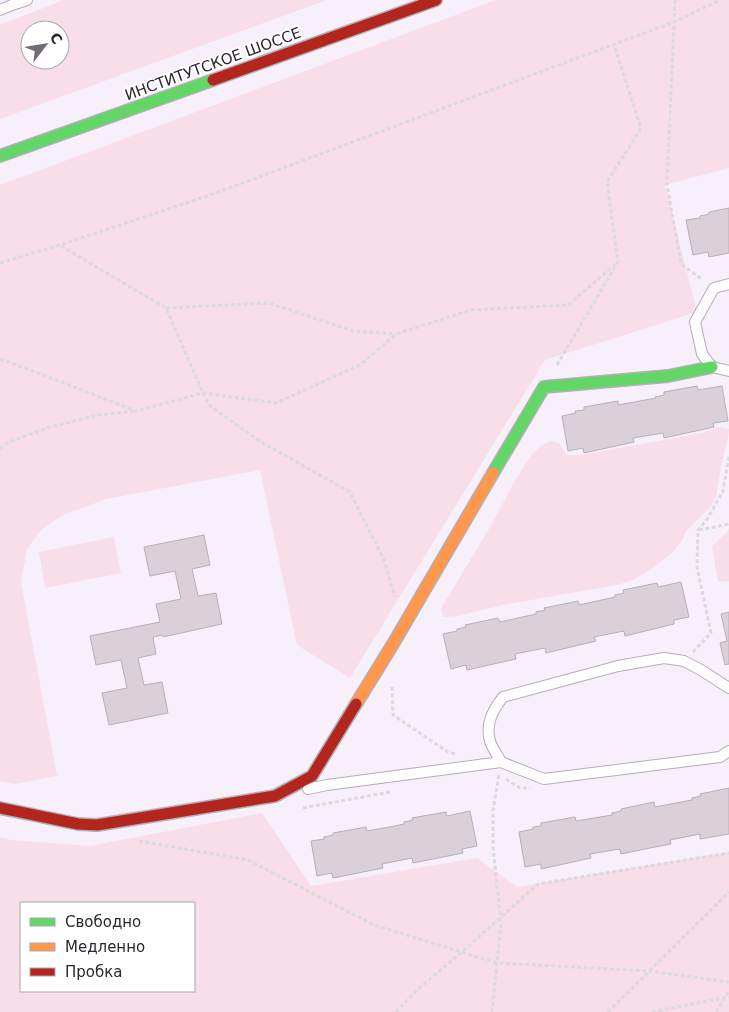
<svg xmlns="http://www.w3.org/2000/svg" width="729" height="1012" font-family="'DejaVu Sans',sans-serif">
<rect width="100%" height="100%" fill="#f7effa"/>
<path fill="#f7dee8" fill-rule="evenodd" d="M 64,0 L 327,0 L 0,119 L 0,25 ZM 30,30 L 60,30 L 60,60 L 30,60 Z
M 496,0 L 729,0 L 729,168 L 665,185 L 697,312 L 545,360 L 350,678 L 297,645 L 260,470 L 106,499 L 61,516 L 41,530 L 27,549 L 21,582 L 57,776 L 15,784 L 0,781 L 0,185 Z
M 719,427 L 729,429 L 728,439 L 722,461 L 716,497 L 711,506 L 686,531 L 682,541 L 674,551 L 654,567 L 635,579 L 617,585 L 502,605 L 457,616 L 443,617 L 441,609 L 443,605 L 489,529 L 515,481 L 532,454 L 542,445 L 550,441 L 559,443 L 566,455 L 582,455 L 702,433 Z
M 729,528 L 729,581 L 718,582 L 712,546 L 728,531 Z
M 114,537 L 121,573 L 45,588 L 39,552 Z
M 262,813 L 311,886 L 477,858 L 517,887 L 729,852 L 729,1012 L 0,1012 L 0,837 L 11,840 L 90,846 ZM 21,903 L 194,903 L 194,991 L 21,991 Z"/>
<path fill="#d9d0d8" stroke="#b8b0b7" d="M 729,208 L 729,253 L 709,257 L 708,252 L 693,255 L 686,220 L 700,218 L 700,216 L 709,214 L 709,212 Z
M 697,386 L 698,390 L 722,386 L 728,421 L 713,423 L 714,427 L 664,438 L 663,433 L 633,438 L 634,442 L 584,453 L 583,448 L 568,451 L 562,416 L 576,413 L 575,411 L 584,410 L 584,407 L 618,401 L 618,405 L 656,398 L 655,397 L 664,395 L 664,392 Z
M 204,535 L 210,565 L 192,569 L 198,596 L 216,593 L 222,624 L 163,637 L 162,635 L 153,637 L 156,654 L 138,658 L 144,685 L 162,682 L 168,713 L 109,725 L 102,693 L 127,688 L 121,660 L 96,665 L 90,636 L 160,622 L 156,604 L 181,599 L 175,571 L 150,576 L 144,547 Z
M 681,582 L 689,617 L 674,620 L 674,624 L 625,636 L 624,631 L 594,637 L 596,641 L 546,653 L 545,648 L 515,654 L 516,659 L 467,670 L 466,665 L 451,669 L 443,634 L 457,631 L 457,629 L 466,627 L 465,625 L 498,618 L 500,622 L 536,614 L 536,612 L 545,610 L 544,608 L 578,601 L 579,605 L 615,597 L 615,595 L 624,593 L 623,590 L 657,583 L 658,587 Z
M 729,612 L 729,664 L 725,665 L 720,643 L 727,641 L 721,614 Z
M 729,788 L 729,834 L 700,839 L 700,834 L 670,840 L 671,844 L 655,847 L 621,854 L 620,849 L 590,854 L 591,858 L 541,869 L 541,864 L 525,867 L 519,832 L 533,829 L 533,827 L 541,826 L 541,823 L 575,817 L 576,821 L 612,815 L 612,813 L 621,811 L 621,809 L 654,802 L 655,807 L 692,800 L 692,798 L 701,796 L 700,794 Z
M 470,811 L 477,846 L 462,849 L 463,853 L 413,863 L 412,858 L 382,864 L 383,868 L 333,878 L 332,873 L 317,876 L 311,841 L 324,839 L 324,837 L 333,835 L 333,833 L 366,827 L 367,831 L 390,827 L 404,824 L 404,822 L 413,820 L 412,818 L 446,812 L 447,816 Z"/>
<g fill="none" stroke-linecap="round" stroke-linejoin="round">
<defs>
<path id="lane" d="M 0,10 L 12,5 L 27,0
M 729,284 L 714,288 L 695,322 L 702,354 L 712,367 L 729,371
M 501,762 C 498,756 492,748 490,741 C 485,724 493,710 503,697 L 618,666 L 664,658 L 684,661 L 701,670 L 729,688
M 308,789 L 327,785 L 501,762 L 544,779 L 720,757 L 729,751"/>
<path id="fast" d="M 0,156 L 213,80
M 493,473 L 544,387 L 668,376 L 712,367"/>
<path id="slow" d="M 356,704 L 393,644 L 493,473"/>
<path id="jam" d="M 213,80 L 436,0
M 0,808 L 78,824 L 97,825 L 275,796 L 312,776 L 356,704"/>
</defs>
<use href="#lane" stroke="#b4aeb6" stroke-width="12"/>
<use href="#fast" stroke="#b4aeb6" stroke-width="14"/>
<use href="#slow" stroke="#b4aeb6" stroke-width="14"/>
<use href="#jam" stroke="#b4aeb6" stroke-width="14"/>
<path stroke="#dcdadc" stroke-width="3" stroke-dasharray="4 2.5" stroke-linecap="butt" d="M 675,0 L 667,185 L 681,264 L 703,280
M 61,246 L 166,308 L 203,393 L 210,406 L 261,442 L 350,492 L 384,560 L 395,597
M 0,263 L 60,245 L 216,193 L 674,22 L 720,0
M 166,308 L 269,303 L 353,331 L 396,334
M 0,360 L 4,360 L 136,411 L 203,393 L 276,403 L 360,365 L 396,334 L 471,310 L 568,305 L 618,262
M 557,365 L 618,262 L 607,182 L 641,128 L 614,45
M 0,449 L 9,442 L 50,427 L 98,415 L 136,411
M 699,530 L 729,524
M 693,652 L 711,633 L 697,567 L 698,530 L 708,518 L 723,491 L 729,456
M 392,687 L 393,715 L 448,752 L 455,754
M 506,779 L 520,788 L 530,788
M 303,808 L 390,792
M 139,841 L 248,860 L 374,925 L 497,963 L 649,971 L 729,982
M 396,1012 L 418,989 L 462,952 L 538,884 L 729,853
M 492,1012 L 501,922 L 493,847 L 493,810 L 499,774
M 608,1012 L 729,892
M 652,1012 L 729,997
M 716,1012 L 729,991"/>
<use href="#lane" stroke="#fefdfe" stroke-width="10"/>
<use href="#fast" stroke="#63d668" stroke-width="11"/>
<use href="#slow" stroke="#ff974d" stroke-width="11"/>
<use href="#jam" stroke="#b3261e" stroke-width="11"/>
</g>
<g text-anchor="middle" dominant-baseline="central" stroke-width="4" stroke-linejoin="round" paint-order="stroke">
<g font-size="15" fill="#2c252e" stroke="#fff">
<text transform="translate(213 64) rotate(-20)">ИНСТИТУТСКОЕ ШОССЕ</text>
</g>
</g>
<rect x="20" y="902" width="175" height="90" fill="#ffffff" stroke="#aba8ab"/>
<rect x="30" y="918" width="25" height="8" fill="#63d668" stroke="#aba8ab"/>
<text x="65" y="927" font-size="15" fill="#2c252e">Свободно</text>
<rect x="30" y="943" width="25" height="8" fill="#ff974d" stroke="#aba8ab"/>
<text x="65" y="952" font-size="15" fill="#2c252e">Медленно</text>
<rect x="30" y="968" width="25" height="8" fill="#b3261e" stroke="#aba8ab"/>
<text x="65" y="977" font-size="15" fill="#2c252e">Пробка</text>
<g transform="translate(45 45) rotate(59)"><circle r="24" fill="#ffffff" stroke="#aba8ab"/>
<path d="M0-4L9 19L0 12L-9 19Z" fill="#736c75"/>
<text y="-8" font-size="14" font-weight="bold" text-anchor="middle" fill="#2c252e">С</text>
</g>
</svg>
